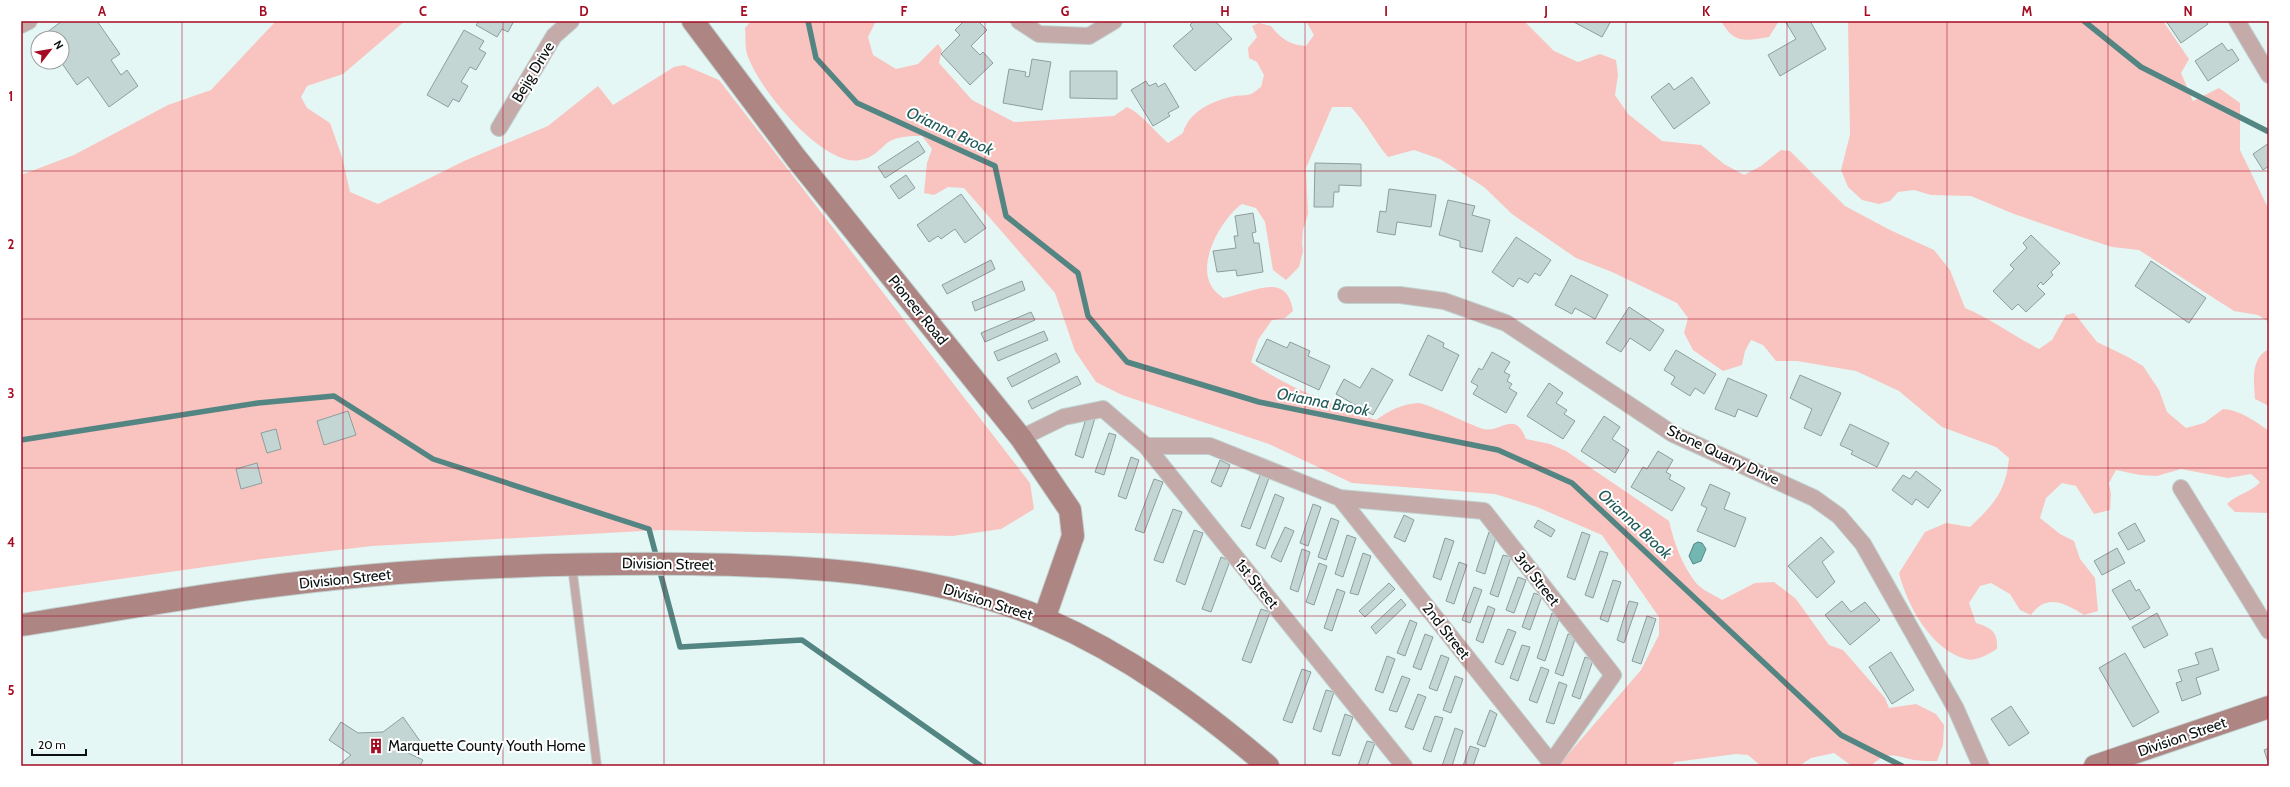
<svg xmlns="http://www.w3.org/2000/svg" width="2290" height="787" font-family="Cabin,sans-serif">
<rect width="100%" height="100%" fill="#e4f7f5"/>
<path fill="#f9c3bf" d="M 276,21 L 405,21 L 343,74 L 307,86 L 301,97 L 307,108 L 330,123 L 342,157 L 350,192 L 378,204 L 464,161 L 548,126 L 598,86 L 613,105 L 674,67 L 684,65 L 719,80 L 1030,483 L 1034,509 L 1001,529 L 953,536 L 660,530 L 372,546 L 261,559 L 21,593 L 21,175 L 74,155 L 168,105 L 211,90 Z
M 751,21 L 876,21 L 868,37 L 873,55 L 896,69 L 918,64 L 938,44 L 942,50 L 939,63 L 972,100 L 1014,122 L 1114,116 L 1127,107 C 1143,115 1154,131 1168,143 L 1183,133 C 1189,111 1214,100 1235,96 C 1240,95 1246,96 1251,94 C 1254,93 1258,89 1261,87 L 1264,75 L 1257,62 L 1249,58 L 1248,48 L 1257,37 L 1252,26 L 1259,23 L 1271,26 C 1280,38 1290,45 1306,46 L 1314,35 L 1306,21 L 1524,21 L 1554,51 L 1578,62 L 1600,54 L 1616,60 L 1618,75 L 1615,95 L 1628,114 L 1662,141 L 1701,145 L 1724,164 L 1744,175 L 1761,166 L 1781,150 L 1790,151 L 1845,206 L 1890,230 L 1934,250 L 1950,270 L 1965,308 C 1991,319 2014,336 2039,349 L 2052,340 L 2066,315 L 2074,313 L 2097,342 L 2128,357 L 2143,366 L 2159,390 L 2167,412 L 2186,428 L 2204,423 L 2223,409 C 2240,410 2255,421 2269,431 L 2269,513 L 2235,512 L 2227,504 C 2237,494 2252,492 2260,482 L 2251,474 L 2228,478 L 2181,469 L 2157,476 L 2140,475 L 2116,470 L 2109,483 L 2111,494 L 2110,510 L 2094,514 L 2076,486 L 2062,483 L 2046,498 L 2040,518 L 2060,534 L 2074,541 L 2080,559 L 2095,578 L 2098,611 L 2084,615 C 2065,603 2046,593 2031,615 L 2020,610 L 2010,594 L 1991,583 L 1980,586 L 1969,603 L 1976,623 C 1992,628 1998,632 1997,649 C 1988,654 1976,662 1966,659 C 1931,650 1907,605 1899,573 L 1925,532 L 1946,523 L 1970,527 C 1993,505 2006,492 2009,458 L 1996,447 L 1942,427 L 1899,391 L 1856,371 L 1797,361 L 1776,361 L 1763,345 L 1751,340 L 1745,351 L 1742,365 L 1723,371 L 1693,350 L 1684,333 L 1688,318 L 1677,303 L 1612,272 L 1576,258 L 1512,214 L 1484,187 L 1440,159 L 1414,150 L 1388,157 C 1374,140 1366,123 1351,107 L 1332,107 L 1306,168 L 1308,214 L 1303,230 L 1302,243 L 1303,251 L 1299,267 L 1286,280 L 1273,270 L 1265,222 L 1256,208 L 1242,204 C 1222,218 1196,263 1212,287 C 1214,291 1220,295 1223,298 C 1250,294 1287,269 1293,311 L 1285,318 L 1272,320 L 1258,340 L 1251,362 C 1291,390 1331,403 1376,420 C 1388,411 1402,404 1418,403 C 1427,403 1470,425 1483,429 C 1501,433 1515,409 1526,439 L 1550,444 L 1566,451 L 1669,521 C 1674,543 1682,565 1696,583 C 1702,590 1714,595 1722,600 L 1755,583 L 1774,582 L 1796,599 L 1829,645 L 1843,650 L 1885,698 L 1889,708 L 1916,704 L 1936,714 L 1944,725 L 1943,745 L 1937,761 C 1929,761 1922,761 1914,760 C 1896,756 1887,750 1871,766 L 1852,766 L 1834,753 L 1811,758 L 1799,766 L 1761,766 L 1748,755 L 1736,754 L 1675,762 L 1671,766 L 1558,766 L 1641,670 L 1659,635 L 1659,617 L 1602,535 L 1537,507 L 1495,494 L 1352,483 L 1269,444 L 1122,395 L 1096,382 L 1075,351 L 1055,293 L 964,188 L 948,187 L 934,195 L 924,193 L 927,163 L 932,149 L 922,136 C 912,136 896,136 887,143 C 878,151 873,158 860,160 C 823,168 753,83 746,50 C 745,43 746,35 745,28 Z
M 1721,21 L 1779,21 L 1769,37 C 1745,41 1734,44 1721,21 Z
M 1848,21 L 2163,21 L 2189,59 L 2181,73 L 2193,101 L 2219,88 L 2240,103 L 2240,150 L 2269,210 L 2269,322 L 2258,315 L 2234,311 L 2139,250 L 2112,247 L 2081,237 L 2014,214 L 1971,196 L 1931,195 L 1914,190 L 1898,192 L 1890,201 L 1879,204 L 1862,200 L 1848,187 L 1841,170 L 1850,135 Z
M 2269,349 L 2269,406 L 2255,399 C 2254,382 2250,358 2269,349 Z"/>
<path fill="#73b7b3" stroke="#538582" d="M 1698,542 L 1702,543 L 1706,549 L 1701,561 L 1693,564 L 1689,556 L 1694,544 Z"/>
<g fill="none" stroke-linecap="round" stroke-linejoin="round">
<path stroke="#538582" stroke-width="5.5" d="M 808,21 L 816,58 L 857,103 L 995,166 L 1006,216 L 1078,273 L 1088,316 L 1127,362 L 1259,402 L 1498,450 L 1572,483 L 1841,735 L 1902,766
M 2084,21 L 2141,67 L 2269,132
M 21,440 L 258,403 L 334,396 L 433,459 L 649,529 L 657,559
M 659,568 L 680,647 L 802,640 L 981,766"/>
</g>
<path fill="#c3d6d4" stroke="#8c9e9d" d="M 62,21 L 97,21 L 120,54 L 111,60 L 121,75 L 127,70 L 138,86 L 109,107 L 88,77 L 77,85 L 61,62 L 62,38 L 43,38 L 42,36 Z
M 479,21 L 514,21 L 508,32 L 502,29 L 497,37 L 476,25 Z
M 964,21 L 978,21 L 987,30 L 971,46 L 980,55 L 983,52 L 993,63 L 970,85 L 941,54 L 960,35 L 955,30 Z
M 1194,21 L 1215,21 L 1232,39 L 1195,71 L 1173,46 L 1193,29 L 1190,25 Z
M 1572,21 L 1611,21 L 1602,37 Z
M 1785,21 L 1810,21 L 1826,49 L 1780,76 L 1768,55 L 1796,39 Z
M 2166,21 L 2206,21 L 2208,24 L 2181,43 Z
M 464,30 L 484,41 L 479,49 L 486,53 L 476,70 L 470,67 L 461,82 L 468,86 L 459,102 L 453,99 L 448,107 L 427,95 Z
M 2222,43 L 2228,51 L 2232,49 L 2239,60 L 2208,81 L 2195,61 Z
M 1032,59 L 1051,62 L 1042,110 L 1003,103 L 1009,69 L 1026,72 L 1025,76 L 1029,77 Z
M 1070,71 L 1117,71 L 1117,99 L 1070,98 Z
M 1692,77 L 1710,103 L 1674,129 L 1651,97 L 1669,83 L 1674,90 Z
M 1146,81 L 1149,86 L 1156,83 L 1158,87 L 1165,83 L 1179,107 L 1168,113 L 1170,116 L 1153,126 L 1131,90 Z
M 918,141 L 925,152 L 885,178 L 878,167 Z
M 2269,143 L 2269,166 L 2263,170 L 2253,154 Z
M 1315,163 L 1361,164 L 1361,186 L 1339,185 L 1339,192 L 1334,192 L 1333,207 L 1314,207 Z
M 906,175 L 915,188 L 899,199 L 890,186 Z
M 1389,189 L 1436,195 L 1431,227 L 1397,222 L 1395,235 L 1377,232 L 1380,211 L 1386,212 Z
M 961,194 L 986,228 L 965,243 L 955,229 L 941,239 L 938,236 L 929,242 L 917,225 Z
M 1448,200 L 1475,206 L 1472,215 L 1490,220 L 1482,252 L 1460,247 L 1460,241 L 1439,235 Z
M 1253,213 L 1256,232 L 1252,233 L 1254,243 L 1259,243 L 1263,272 L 1237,276 L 1236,270 L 1217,272 L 1213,251 L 1236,248 L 1234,236 L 1238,236 L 1235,216 Z
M 2031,235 L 2060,263 L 2051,272 L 2053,275 L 2043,285 L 2041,282 L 2037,286 L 2045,294 L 2026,312 L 2018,304 L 2012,310 L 1993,291 L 2014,269 L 2010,265 L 2027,248 L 2023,243 Z
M 1516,237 L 1551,260 L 1540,276 L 1535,273 L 1528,283 L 1519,278 L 1513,287 L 1492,272 Z
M 991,260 L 995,269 L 947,294 L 942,285 Z
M 2151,261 L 2206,298 L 2189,323 L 2135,286 Z
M 1571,275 L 1608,295 L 1595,319 L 1575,308 L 1572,314 L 1555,305 Z
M 1022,281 L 1025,290 L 975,311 L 972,302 Z
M 1629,307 L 1664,330 L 1650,351 L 1630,338 L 1621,352 L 1606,343 Z
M 1031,312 L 1035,320 L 985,342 L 981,333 Z
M 1044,331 L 1048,340 L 998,361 L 994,352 Z
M 1428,335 L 1444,343 L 1443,347 L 1459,355 L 1442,391 L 1409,375 Z
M 1267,339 L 1287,348 L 1290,342 L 1310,351 L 1308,356 L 1330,366 L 1319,390 L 1256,361 Z
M 1676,350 L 1716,374 L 1704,394 L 1695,388 L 1690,396 L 1671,384 L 1675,377 L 1664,370 Z
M 1492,352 L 1510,362 L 1504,372 L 1510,375 L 1507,381 L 1512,384 L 1509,388 L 1517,393 L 1506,413 L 1473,394 L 1478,386 L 1471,382 L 1479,368 L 1482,370 Z
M 1056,353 L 1060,362 L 1012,387 L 1007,378 Z
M 1372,368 L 1393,380 L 1373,415 L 1336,394 L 1344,379 L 1360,388 Z
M 1800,375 L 1841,393 L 1821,436 L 1804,428 L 1812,409 L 1790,398 Z
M 1077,376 L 1081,384 L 1032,409 L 1028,401 Z
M 1728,378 L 1767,395 L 1757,417 L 1738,409 L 1735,417 L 1715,409 Z
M 1549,383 L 1563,393 L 1556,403 L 1567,410 L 1564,414 L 1575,421 L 1563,439 L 1527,416 Z
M 348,411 L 356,435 L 324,445 L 317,421 Z
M 1087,415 L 1095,418 L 1083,458 L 1075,455 Z
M 1604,416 L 1620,427 L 1612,439 L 1629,450 L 1615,473 L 1581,451 Z
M 1850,424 L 1889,443 L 1877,467 L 1851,454 L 1853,451 L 1840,445 Z
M 276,429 L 281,449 L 267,453 L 261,433 Z
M 1109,433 L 1116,435 L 1104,475 L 1095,472 Z
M 1658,451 L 1673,460 L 1666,472 L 1671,475 L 1669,479 L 1685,488 L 1672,511 L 1631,487 L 1643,467 L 1647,469 Z
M 1131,457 L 1139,460 L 1126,499 L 1118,496 Z
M 1220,460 L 1230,465 L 1221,487 L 1211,482 Z
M 257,463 L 262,483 L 241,489 L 236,469 Z
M 1916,471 L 1941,490 L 1928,508 L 1916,499 L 1912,505 L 1892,490 L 1903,475 L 1910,479 Z
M 1260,475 L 1269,478 L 1250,529 L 1241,526 Z
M 1154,479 L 1163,482 L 1144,533 L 1135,530 Z
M 1710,484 L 1730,493 L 1724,509 L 1746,518 L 1735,547 L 1697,531 L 1707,508 L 1701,505 Z
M 1275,494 L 1284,498 L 1265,549 L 1256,545 Z
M 1313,504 L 1321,507 L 1308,546 L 1300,543 Z
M 1173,509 L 1182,512 L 1163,563 L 1154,560 Z
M 1404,515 L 1414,520 L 1405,542 L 1394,537 Z
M 1331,518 L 1339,521 L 1326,560 L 1318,557 Z
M 1538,520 L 1555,530 L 1551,537 L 1534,527 Z
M 2135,523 L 2145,541 L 2128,550 L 2118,533 Z
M 1285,527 L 1294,531 L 1281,562 L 1271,557 Z
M 1194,530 L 1203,533 L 1185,585 L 1176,581 Z
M 1489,532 L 1497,534 L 1485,574 L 1476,571 Z
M 1582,532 L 1590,535 L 1575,580 L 1567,577 Z
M 1347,535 L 1356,538 L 1343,577 L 1335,574 Z
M 1821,537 L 1834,552 L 1822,562 L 1835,582 L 1817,598 L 1788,566 Z
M 1445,538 L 1454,541 L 1441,580 L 1433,577 Z
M 2117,548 L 2125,563 L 2102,575 L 2094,561 Z
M 1302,549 L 1310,552 L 1298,592 L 1290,589 Z
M 1600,551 L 1608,553 L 1593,598 L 1585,595 Z
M 1363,553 L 1371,556 L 1358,595 L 1350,593 Z
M 1503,555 L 1511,557 L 1498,597 L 1490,594 Z
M 1221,557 L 1230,561 L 1211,612 L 1202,609 Z
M 1459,562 L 1467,565 L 1454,604 L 1446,601 Z
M 1319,563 L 1327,566 L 1314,605 L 1306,602 Z
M 1518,577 L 1526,580 L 1514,613 L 1506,610 Z
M 1613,580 L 1621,582 L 1608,622 L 1600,619 Z
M 2130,580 L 2136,591 L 2139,589 L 2150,608 L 2130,620 L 2112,590 Z
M 1389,583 L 1395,589 L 1365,617 L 1359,611 Z
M 1474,587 L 1482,590 L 1470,623 L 1462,620 Z
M 1337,589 L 1345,592 L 1332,631 L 1324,628 Z
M 1534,593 L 1542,596 L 1530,630 L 1522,627 Z
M 1401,599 L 1406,605 L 1376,634 L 1371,627 Z
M 1629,601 L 1638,603 L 1624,643 L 1617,640 Z
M 1842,601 L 1851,612 L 1865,602 L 1880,620 L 1850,645 L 1825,615 Z
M 1488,606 L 1495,609 L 1483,643 L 1476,640 Z
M 1261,609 L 1270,612 L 1251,663 L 1242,660 Z
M 1552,613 L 1560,616 L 1545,661 L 1537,658 Z
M 2157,613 L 2168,635 L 2144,648 L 2132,627 Z
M 1647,616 L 1656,619 L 1641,664 L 1632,661 Z
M 1410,620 L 1417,623 L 1405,656 L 1397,653 Z
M 1508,629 L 1516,632 L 1503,665 L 1495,662 Z
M 1425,634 L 1433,637 L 1421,670 L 1413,667 Z
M 1568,634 L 1576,636 L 1563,676 L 1555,673 Z
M 1522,645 L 1530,647 L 1518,681 L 1510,678 Z
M 2212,648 L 2219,670 L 2196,678 L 2201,694 L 2182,701 L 2176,683 L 2182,681 L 2178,670 L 2199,664 L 2195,653 Z
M 1891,652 L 1914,690 L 1892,704 L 1869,667 Z
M 2125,653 L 2159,712 L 2133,727 L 2099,668 Z
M 1441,655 L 1449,658 L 1437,691 L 1429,688 Z
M 1387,656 L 1395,659 L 1383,693 L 1375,690 Z
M 1585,657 L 1593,660 L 1580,699 L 1572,696 Z
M 1541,667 L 1549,670 L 1537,703 L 1529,700 Z
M 1302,669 L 1311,672 L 1292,723 L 1283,720 Z
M 1402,676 L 1410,679 L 1397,712 L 1389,710 Z
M 1455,676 L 1463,679 L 1451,713 L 1443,710 Z
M 1559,682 L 1567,685 L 1554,724 L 1546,722 Z
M 1326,690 L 1334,692 L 1321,732 L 1313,729 Z
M 1418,694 L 1426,697 L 1413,730 L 1405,727 Z
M 2011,706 L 2029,733 L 2009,746 L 1991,719 Z
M 1490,710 L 1497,714 L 1485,747 L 1477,744 Z
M 1345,714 L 1353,717 L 1340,756 L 1332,754 Z
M 1435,716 L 1443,718 L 1431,752 L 1423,749 Z
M 403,717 L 420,741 L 406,752 L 423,760 L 420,766 L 338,766 L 351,755 L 329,740 L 341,722 L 358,733 L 383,732 Z
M 1455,728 L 1463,731 L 1452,766 L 1442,766 Z
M 1367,741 L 1375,743 L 1367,766 L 1358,766 Z
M 1470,746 L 1479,749 L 1473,766 L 1463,766 Z
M 2269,748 L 2269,765 L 2264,750 Z"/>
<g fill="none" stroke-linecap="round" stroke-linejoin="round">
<defs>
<path id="lane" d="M 572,566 L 597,766"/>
<path id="street" d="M 1019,21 L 1039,34 L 1089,36 L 1114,21
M 2237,21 L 2269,75
M 21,25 L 29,21
M 499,128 L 554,36 L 571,21
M 1346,295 L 1400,295 L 1444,301 L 1506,323 L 1673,434 L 1814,498 L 1839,516 L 1863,544 L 1956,709 L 1981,766
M 1021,438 L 1064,417 L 1103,409 L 1146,446 L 1404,766
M 1146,446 L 1210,446 L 1340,498 L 1484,511 L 1613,675 L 1549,766
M 2181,488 L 2269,631
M 1340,498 L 1552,764"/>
<path id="secondary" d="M 693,21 L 796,158 L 1021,438 L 1070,510 L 1073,536 L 1044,619
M 21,625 C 135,607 249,586 364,576 C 473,566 582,563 691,564 C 810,566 934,572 1045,619 C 1128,655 1199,707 1268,766
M 2095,766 L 2269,707"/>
</defs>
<use href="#lane" stroke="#c1d2d0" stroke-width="10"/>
<use href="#street" stroke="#c1d2d0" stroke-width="18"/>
<use href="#secondary" stroke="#c1d2d0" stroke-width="24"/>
<use href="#lane" stroke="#c4aaa8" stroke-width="8"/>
<use href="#street" stroke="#c4aaa8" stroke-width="16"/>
<use href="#secondary" stroke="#ad8683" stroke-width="22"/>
</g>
<path fill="none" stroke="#a50b22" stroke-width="1" stroke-opacity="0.55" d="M 182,21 L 182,766M 343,21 L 343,766M 503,21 L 503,766M 664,21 L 664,766M 824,21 L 824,766M 985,21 L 985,766M 1145,21 L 1145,766M 1305,21 L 1305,766M 1466,21 L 1466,766M 1626,21 L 1626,766M 1787,21 L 1787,766M 1947,21 L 1947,766M 2108,21 L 2108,766M 21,171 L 2269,171M 21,319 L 2269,319M 21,468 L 2269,468M 21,616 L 2269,616"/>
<defs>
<symbol id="building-bare" viewBox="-9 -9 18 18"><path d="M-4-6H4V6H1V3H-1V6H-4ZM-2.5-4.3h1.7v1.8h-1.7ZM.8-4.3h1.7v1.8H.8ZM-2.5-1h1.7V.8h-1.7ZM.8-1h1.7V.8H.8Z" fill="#a50b22" stroke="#fff" stroke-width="2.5" paint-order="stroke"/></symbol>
</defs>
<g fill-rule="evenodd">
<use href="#building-bare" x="365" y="735" width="22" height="22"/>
</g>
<g text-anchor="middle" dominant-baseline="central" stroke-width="4" stroke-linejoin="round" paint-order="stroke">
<g font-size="15" fill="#09100f" stroke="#fff">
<text transform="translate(533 72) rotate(-59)">Bejig Drive</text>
<text transform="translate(918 310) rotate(51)">Pioneer Road</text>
<text transform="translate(1723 455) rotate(25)">Stone Quarry Drive</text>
<text transform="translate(668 564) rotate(1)">Division Street</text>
<text transform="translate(345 579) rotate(-6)">Division Street</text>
<text transform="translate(1537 579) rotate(52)">3rd Street</text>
<text transform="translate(1257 584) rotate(51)">1st Street</text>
<text transform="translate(988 602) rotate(17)">Division Street</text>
<text transform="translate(1446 631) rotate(52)">2nd Street</text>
<text transform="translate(2182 737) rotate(-19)">Division Street</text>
</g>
<g font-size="15" fill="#09100f" stroke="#fff" text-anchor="start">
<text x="388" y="746">Marquette County Youth Home</text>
</g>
<g font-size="16" font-style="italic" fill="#205b58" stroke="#fff">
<text transform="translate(950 131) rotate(25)">Orianna Brook</text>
<text transform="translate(1323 402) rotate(11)">Orianna Brook</text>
<text transform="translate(1635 524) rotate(43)">Orianna Brook</text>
</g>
</g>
<rect width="2290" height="787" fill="none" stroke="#ffffff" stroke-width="44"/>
<g transform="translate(50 50) rotate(59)"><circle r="19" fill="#ffffff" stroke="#9d9f9f"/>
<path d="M0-3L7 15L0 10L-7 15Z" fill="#a50b22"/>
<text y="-6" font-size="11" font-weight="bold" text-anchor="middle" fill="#09100f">N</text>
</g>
<path d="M32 749v6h54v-6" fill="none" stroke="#09100f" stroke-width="2"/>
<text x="38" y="749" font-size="12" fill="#09100f" stroke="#ffffff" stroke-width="3" paint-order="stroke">20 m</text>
<rect x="22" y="22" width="2246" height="743" fill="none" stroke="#a50b22" stroke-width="1.5"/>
<g font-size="13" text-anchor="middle" font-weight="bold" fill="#a50b22">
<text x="102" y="16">A</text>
<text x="263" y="16">B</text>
<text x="423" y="16">C</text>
<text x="584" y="16">D</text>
<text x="744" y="16">E</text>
<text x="904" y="16">F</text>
<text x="1065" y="16">G</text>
<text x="1225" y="16">H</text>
<text x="1386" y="16">I</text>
<text x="1546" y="16">J</text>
<text x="1706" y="16">K</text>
<text x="1867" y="16">L</text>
<text x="2027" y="16">M</text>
<text x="2188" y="16">N</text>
<text x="11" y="101">1</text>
<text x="11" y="249">2</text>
<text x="11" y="398">3</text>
<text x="11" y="547">4</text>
<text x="11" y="695">5</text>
</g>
</svg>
